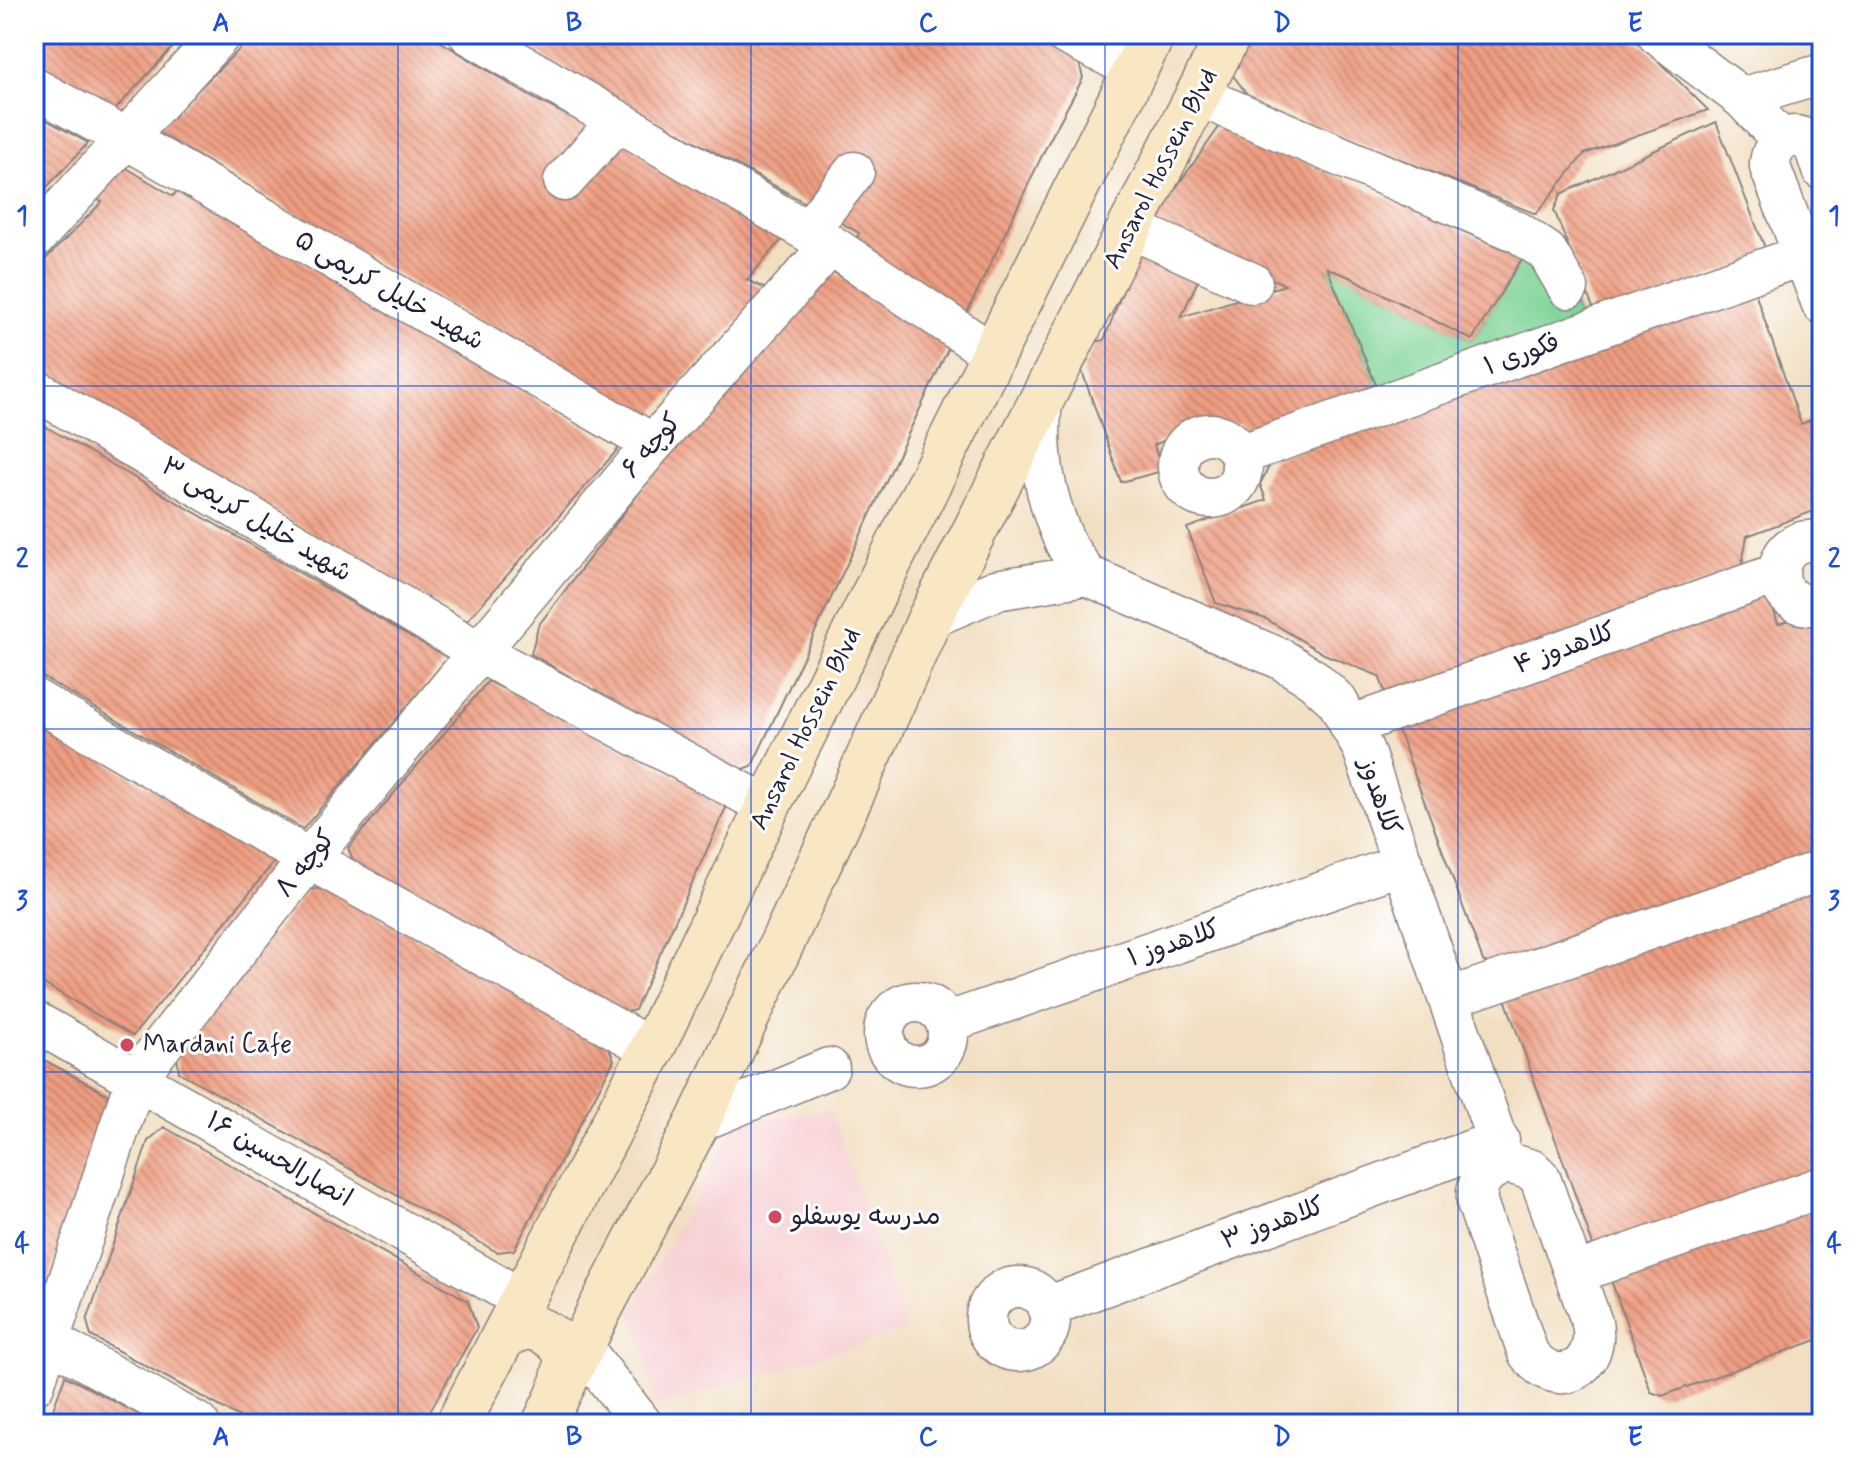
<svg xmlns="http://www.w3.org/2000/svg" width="1856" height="1458" font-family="Mynerve,'Playpen Sans Arabic',sans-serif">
<defs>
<pattern id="building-back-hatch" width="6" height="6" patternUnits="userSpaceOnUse" patternTransform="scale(2)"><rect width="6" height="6" fill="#ef9d81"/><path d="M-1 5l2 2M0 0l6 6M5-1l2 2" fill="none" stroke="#c1806b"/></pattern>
</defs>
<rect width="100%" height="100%" fill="#fff"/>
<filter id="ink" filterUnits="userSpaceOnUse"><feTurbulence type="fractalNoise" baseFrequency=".0125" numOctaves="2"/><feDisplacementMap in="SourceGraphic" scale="16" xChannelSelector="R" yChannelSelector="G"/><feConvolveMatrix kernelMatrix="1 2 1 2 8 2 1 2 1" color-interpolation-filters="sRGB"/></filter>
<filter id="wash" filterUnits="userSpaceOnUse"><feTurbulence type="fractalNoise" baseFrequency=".006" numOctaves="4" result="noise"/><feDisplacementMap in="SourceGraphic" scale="32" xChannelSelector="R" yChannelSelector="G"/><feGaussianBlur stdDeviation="1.8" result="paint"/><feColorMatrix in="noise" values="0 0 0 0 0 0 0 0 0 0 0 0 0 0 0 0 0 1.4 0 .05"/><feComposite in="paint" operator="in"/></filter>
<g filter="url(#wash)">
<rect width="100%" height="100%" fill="#f2dfc2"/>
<path fill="#f7cfd1" d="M 830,1109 L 906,1330 L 657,1407 L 632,1310 L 736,1123 Z"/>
<path fill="#7fd498" stroke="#507b6a" stroke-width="2" d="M 1523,257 L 1564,281 L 1582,325 L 1381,397 L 1327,268 L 1341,272 L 1472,340 Z"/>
<g id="blocks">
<path fill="url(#building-back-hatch)" d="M 34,34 L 185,34 L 111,114 L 34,69 Z
M 255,34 L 428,34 L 531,97 L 600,132 L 613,134 L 784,237 L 747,280 L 766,289 L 649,418 L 630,412 L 156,131 Z
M 503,34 L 1034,34 L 1077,55 L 1083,78 L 1047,145 L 966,315 L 855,242 L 859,233 Z
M 1251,34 L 1623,34 L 1644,47 L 1708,110 L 1584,154 L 1536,214 L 1251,99 L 1228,69 Z
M 34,113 L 88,143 L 34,201 Z
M 1716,122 L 1768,256 L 1597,318 L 1554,210 L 1561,194 Z
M 1220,126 L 1523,257 L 1472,340 L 1352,278 L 1327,268 L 1381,397 L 1260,440 L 1240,423 L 1198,425 L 1154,445 L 1162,471 L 1121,482 L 1082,371 L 1096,342 L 1104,340 L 1142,241 L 1202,272 L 1181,317 L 1285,285 L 1153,220 Z
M 125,167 L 173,196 L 179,189 L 619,448 L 467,621 L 387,576 L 34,373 L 34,271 L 102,202 L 96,199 Z
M 827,268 L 949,347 L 752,766 L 735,772 L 531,654 L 538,626 L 642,489 L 679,441 Z
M 1751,281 L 1801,424 L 1822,416 L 1822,508 L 1747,536 L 1741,569 L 1388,700 L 1379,676 L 1324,654 L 1266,619 L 1216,603 L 1187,528 L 1266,500 L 1260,484 L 1273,459 Z
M 34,420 L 448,658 L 303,829 L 34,672 Z
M 1757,593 L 1770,598 L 1778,624 L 1822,610 L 1822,863 L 1499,969 L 1483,961 L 1397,727 Z
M 488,681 L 729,801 L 635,1010 L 618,1014 L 354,862 L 348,848 Z
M 34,718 L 274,862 L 133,1036 L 34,978 Z
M 1822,881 L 1822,1171 L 1609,1250 L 1593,1245 L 1503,993 Z
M 325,888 L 606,1041 L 614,1060 L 514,1250 L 497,1252 L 179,1072 L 177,1056 L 308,890 Z
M 46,1061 L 107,1094 L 111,1114 L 34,1314 L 34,1070 Z
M 164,1127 L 468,1301 L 477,1328 L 423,1424 L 252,1424 L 91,1336 L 87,1321 L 148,1141 Z
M 1822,1196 L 1822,1338 L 1662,1396 L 1651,1392 L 1611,1280 Z
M 65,1376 L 158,1424 L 48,1424 Z"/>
</g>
</g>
<g filter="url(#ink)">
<use href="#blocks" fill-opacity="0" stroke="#8a807e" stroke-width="2"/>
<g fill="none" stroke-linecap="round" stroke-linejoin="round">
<defs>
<path id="street" d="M 469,34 L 831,245 L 993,354
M 1065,34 L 1135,69
M 1657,34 L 1742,98 L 1782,140
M 34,88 L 125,138 L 653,444
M 1199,96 L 1518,232 L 1547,252 L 1568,288
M 1742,98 L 1822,74
M 1822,170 C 1819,161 1816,147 1808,141 C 1788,126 1769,147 1770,167 L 1822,304
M 564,181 L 618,121
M 1130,228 L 1252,283
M 808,231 L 854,172
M 34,239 L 221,34
M 34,389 L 479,652 L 768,806
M 1042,402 C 1036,449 1044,494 1063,538 C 1068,551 1079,563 1086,575
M1178 466a32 32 0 1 1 64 0a32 32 0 1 1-64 0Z
M 1240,455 L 1803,255
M 1822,542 C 1764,530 1766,616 1822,604
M 930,618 L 996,590 L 1086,575 L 1281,659 L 1313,679 L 1337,701 L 1363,749 L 1505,1164
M 34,699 L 309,859 L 652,1049
M 1350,726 L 1779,573
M 1449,998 L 1822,870
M884 1034a32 32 0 1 1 64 0a32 32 0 1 1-64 0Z
M 34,1021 L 523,1300
M 946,1023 L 1403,864
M 698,1122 L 829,1068
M 1509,1163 L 1532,1170 L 1540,1178 L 1592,1323 C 1601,1368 1557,1393 1528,1353 L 1477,1202 C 1475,1179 1488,1168 1509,1163 Z
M 1575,1273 L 1822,1187
M986 1319a32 32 0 1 1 64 0a32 32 0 1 1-64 0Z
M 1047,1307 L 1499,1140
M 50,1341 L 199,1424
M 582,1347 L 642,1424
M 34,1385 L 136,1078 L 309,859 L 479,652 L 653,444 L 831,245"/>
<path id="secondary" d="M 504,1336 C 510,1334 517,1330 523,1328 C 537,1325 561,1339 565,1354 C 568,1366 562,1381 559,1393
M 458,1424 L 652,1049 L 768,806 L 1153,34
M 544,1424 L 598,1313 L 698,1122 L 852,794 L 930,618 L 1229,34"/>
</defs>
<use href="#street" stroke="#8a807e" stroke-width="43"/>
<use href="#secondary" stroke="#8a807e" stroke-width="47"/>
<use href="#street" stroke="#fff" stroke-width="40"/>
<use href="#secondary" stroke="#f9e7c3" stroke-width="44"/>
</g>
</g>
<path fill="none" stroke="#1d4ed8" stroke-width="2" stroke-opacity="0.55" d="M 398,34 L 398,1424M 751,34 L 751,1424M 1105,34 L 1105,1424M 1458,34 L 1458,1424M 34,386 L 1822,386M 34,729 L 1822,729M 34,1072 L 1822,1072"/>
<g fill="#d1495b" stroke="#fff" stroke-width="3">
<circle cx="127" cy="1045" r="8"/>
<circle cx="775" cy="1217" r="8"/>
</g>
<g text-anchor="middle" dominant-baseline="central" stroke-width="6" stroke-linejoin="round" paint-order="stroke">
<g font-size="26" fill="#22223b" stroke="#fff">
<text transform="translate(1161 169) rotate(-63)">Ansarol Hossein Blvd</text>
<text transform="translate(389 291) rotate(30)">شهید خلیل کریمی ۵</text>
<text transform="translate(1522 355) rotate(-20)">فکوری ۱</text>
<text transform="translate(652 446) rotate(-49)">کوچه ۶</text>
<text transform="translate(256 520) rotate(31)">شهید خلیل کریمی ۳</text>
<text transform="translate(1565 649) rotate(-20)">کلاهدوز ۴</text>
<text transform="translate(806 729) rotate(-64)">Ansarol Hossein Blvd</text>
<text transform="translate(1379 797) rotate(71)">کلاهدوز</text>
<text transform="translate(306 864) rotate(-51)">کوچه ۸</text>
<text transform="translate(1174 944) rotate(-19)">کلاهدوز ۱</text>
<text transform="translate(279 1160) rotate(30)">انصارالحسین ۱۶</text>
<text transform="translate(1273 1224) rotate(-20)">کلاهدوز ۳</text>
</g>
<g font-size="26" fill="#22223b" stroke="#fff" text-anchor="start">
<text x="143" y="1045">Mardani Cafe</text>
<text x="791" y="1217">مدرسه یوسفلو</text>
</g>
</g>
<rect width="1856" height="1458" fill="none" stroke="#fff" stroke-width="88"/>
<rect x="44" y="44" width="1768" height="1370" fill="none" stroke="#1d4ed8" stroke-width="3"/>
<g font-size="26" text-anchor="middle" font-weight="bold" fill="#1d4ed8">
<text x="221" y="31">A</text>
<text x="574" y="31">B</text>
<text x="928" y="31">C</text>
<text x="1282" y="31">D</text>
<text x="1635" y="31">E</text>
<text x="22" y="224">1</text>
<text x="1834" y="224">1</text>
<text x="22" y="567">2</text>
<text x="1834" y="567">2</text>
<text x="22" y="909">3</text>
<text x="1834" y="909">3</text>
<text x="22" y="1252">4</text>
<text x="1834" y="1252">4</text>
<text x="221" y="1445">A</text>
<text x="574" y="1445">B</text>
<text x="928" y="1445">C</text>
<text x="1282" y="1445">D</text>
<text x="1635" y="1445">E</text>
</g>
</svg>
